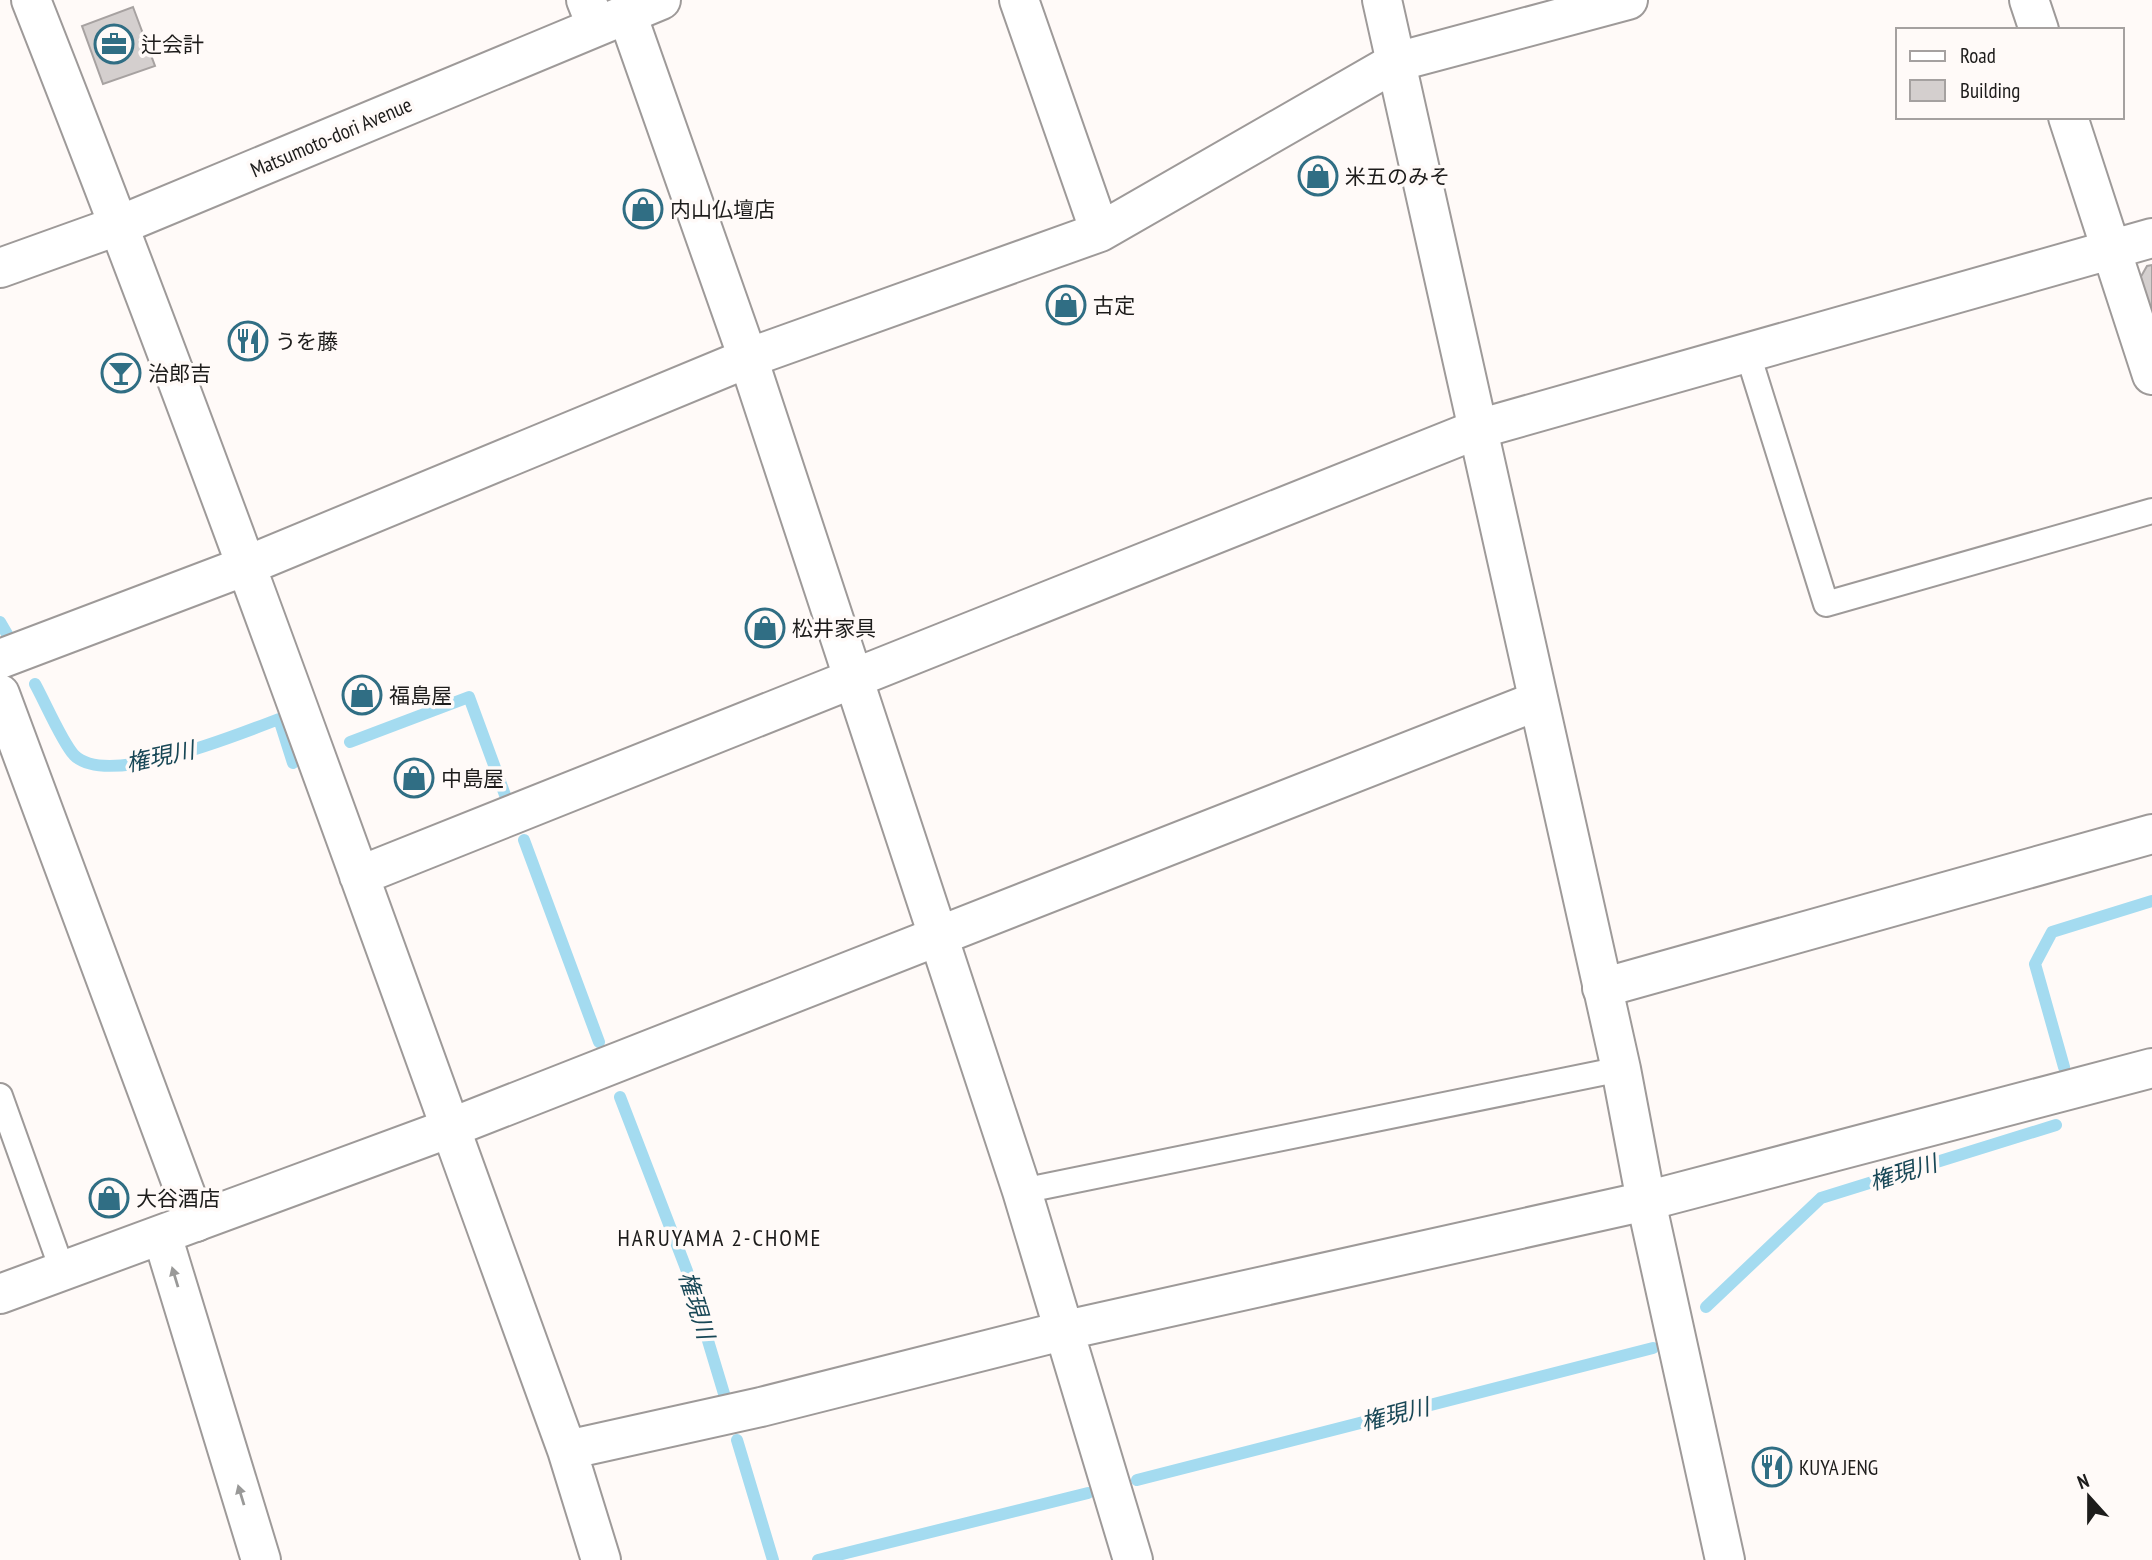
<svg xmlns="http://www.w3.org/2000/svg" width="2152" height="1560" font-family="'PT Sans Narrow','Noto Sans JP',sans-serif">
<rect width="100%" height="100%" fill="#fffaf8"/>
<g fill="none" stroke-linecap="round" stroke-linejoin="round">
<path stroke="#a4dbf0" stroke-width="12" d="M 0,622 L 7,634
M 35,684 C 45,702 62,742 74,755 C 107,789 239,734 279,719 L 293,763
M 350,742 L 469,697 L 505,795
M 524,840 L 599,1042
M 2064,1067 L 2035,964 L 2052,932 L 2152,901
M 620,1097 L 687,1271 L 725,1397
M 1706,1307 L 1821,1198 L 2056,1125
M 737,1440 L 773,1560
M 1137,1480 L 1653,1348
M 818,1560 L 1088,1493"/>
</g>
<path fill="#d4cfce" stroke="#a7a2a1" stroke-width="2" d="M 133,7 L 155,66 L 103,84 L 82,26 Z
M 2152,265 L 2152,320 L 2139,280 L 2147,266 Z"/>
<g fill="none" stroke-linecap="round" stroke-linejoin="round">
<defs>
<path id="lane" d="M 1747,351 L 1826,604 L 2152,511
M 0,1096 L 63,1272
M 1022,1191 L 1621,1069"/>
<path id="street" d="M 31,0 C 220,479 391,966 567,1450 L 601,1560
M 586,0 L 596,25
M 1019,0 L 1100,232
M 2029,0 L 2039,30
M 627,14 L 748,358 L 1022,1191 L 1133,1560
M 2068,117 L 2152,375
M 0,659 L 248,565 L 748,358 L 1100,232 L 1396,62 L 1628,0
M 0,694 L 196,1222
M 359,876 L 1478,429 L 2152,238
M 1602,988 L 2152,834
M 162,1235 L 261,1560
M 567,1450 L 761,1407 L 1066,1330 L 1646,1201 L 2152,1068"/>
<path id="secondary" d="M 1382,0 L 1621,1069 L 1646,1201 L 1725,1560
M 0,268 L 120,225 L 661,0
M 0,1294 L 450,1128 L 1537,701"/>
</defs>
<use href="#lane" stroke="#9e9a99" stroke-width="28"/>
<use href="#street" stroke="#9e9a99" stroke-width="42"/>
<use href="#secondary" stroke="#9e9a99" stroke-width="42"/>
<use href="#lane" stroke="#fff" stroke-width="24"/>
<use href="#street" stroke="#fff" stroke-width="38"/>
<use href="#secondary" stroke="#fff" stroke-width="38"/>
</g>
<defs><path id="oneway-solid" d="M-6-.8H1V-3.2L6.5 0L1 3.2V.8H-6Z" transform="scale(1.75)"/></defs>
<g fill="#999998">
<use href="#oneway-solid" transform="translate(175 1277) rotate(-107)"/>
<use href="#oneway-solid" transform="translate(241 1495) rotate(-107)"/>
</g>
<defs>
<symbol id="office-ring" viewBox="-11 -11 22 22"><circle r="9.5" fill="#fffaf8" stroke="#306e84" stroke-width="1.5"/><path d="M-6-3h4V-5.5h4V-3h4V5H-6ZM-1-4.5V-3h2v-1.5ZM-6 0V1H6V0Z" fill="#306e84"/></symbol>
<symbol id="shop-ring" viewBox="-11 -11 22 22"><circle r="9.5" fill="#fffaf8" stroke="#306e84" stroke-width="1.5"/><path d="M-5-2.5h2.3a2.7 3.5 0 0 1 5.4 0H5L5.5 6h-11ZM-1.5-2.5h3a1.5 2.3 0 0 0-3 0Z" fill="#306e84"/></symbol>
<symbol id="restaurant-ring" viewBox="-11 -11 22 22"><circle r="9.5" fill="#fffaf8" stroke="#306e84" stroke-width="1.5"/><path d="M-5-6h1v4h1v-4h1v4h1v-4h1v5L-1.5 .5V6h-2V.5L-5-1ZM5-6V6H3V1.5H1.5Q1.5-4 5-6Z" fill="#306e84"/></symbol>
<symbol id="bar-ring" viewBox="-11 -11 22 22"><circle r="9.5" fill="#fffaf8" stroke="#306e84" stroke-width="1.5"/><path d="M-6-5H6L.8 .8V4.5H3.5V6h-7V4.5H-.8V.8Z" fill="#306e84"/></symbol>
</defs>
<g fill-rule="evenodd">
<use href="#office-ring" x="92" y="22" width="44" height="44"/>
<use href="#shop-ring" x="1296" y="154" width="44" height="44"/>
<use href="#shop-ring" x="621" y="187" width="44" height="44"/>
<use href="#shop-ring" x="1044" y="283" width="44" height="44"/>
<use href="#restaurant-ring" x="226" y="319" width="44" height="44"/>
<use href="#bar-ring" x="99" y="351" width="44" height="44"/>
<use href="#shop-ring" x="743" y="606" width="44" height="44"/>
<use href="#shop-ring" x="340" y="673" width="44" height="44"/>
<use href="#shop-ring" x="392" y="756" width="44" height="44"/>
<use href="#shop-ring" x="87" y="1176" width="44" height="44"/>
<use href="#restaurant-ring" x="1750" y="1445" width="44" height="44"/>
</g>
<g text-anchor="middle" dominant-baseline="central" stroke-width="7" stroke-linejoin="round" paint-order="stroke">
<g font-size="21" fill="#1d1c1b" stroke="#fffaf8" text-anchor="start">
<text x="141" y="44">辻会計</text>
<text x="1345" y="176">米五のみそ</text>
<text x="670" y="209">内山仏壇店</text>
<text x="1093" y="305">古定</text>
<text x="275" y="341">うを藤</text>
<text x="148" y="373">治郎吉</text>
<text x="792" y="628">松井家具</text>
<text x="389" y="695">福島屋</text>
<text x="441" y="778">中島屋</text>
<text x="136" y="1198">大谷酒店</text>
<text x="1799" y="1467">KUYA JENG</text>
</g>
<g font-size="21" fill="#1d1c1b" stroke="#fffaf8">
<text transform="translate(331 137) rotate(-23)">Matsumoto-dori Avenue</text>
</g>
<g font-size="23" font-style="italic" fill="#184756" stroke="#fffaf8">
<text transform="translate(160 756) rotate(-12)">権現川</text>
<text transform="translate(1903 1172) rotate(-17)">権現川</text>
<text transform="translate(697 1305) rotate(73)">権現川</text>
<text transform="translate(1395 1414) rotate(-14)">権現川</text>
</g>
<g font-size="23" letter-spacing="2" fill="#1d1c1b" stroke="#fffaf8">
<text x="720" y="1237">HARUYAMA 2-CHOME</text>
</g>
</g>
<rect x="1896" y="28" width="228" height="91" fill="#fffaf8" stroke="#a5a1a0" stroke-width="2"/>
<rect x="1910" y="51" width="35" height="10" fill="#ffffff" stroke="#a5a1a0" stroke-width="2"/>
<text x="1960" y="63" font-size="21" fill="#1d1c1b">Road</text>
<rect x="1910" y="80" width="35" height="21" fill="#d4cfce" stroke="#a5a1a0" stroke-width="2"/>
<text x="1960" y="98" font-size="21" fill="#1d1c1b">Building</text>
<g transform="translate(2089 1497) rotate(339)" stroke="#fffaf8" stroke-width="5" paint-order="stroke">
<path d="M0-5L12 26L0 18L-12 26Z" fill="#1d1c1b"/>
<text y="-10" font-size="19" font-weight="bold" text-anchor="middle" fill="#1d1c1b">N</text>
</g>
</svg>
